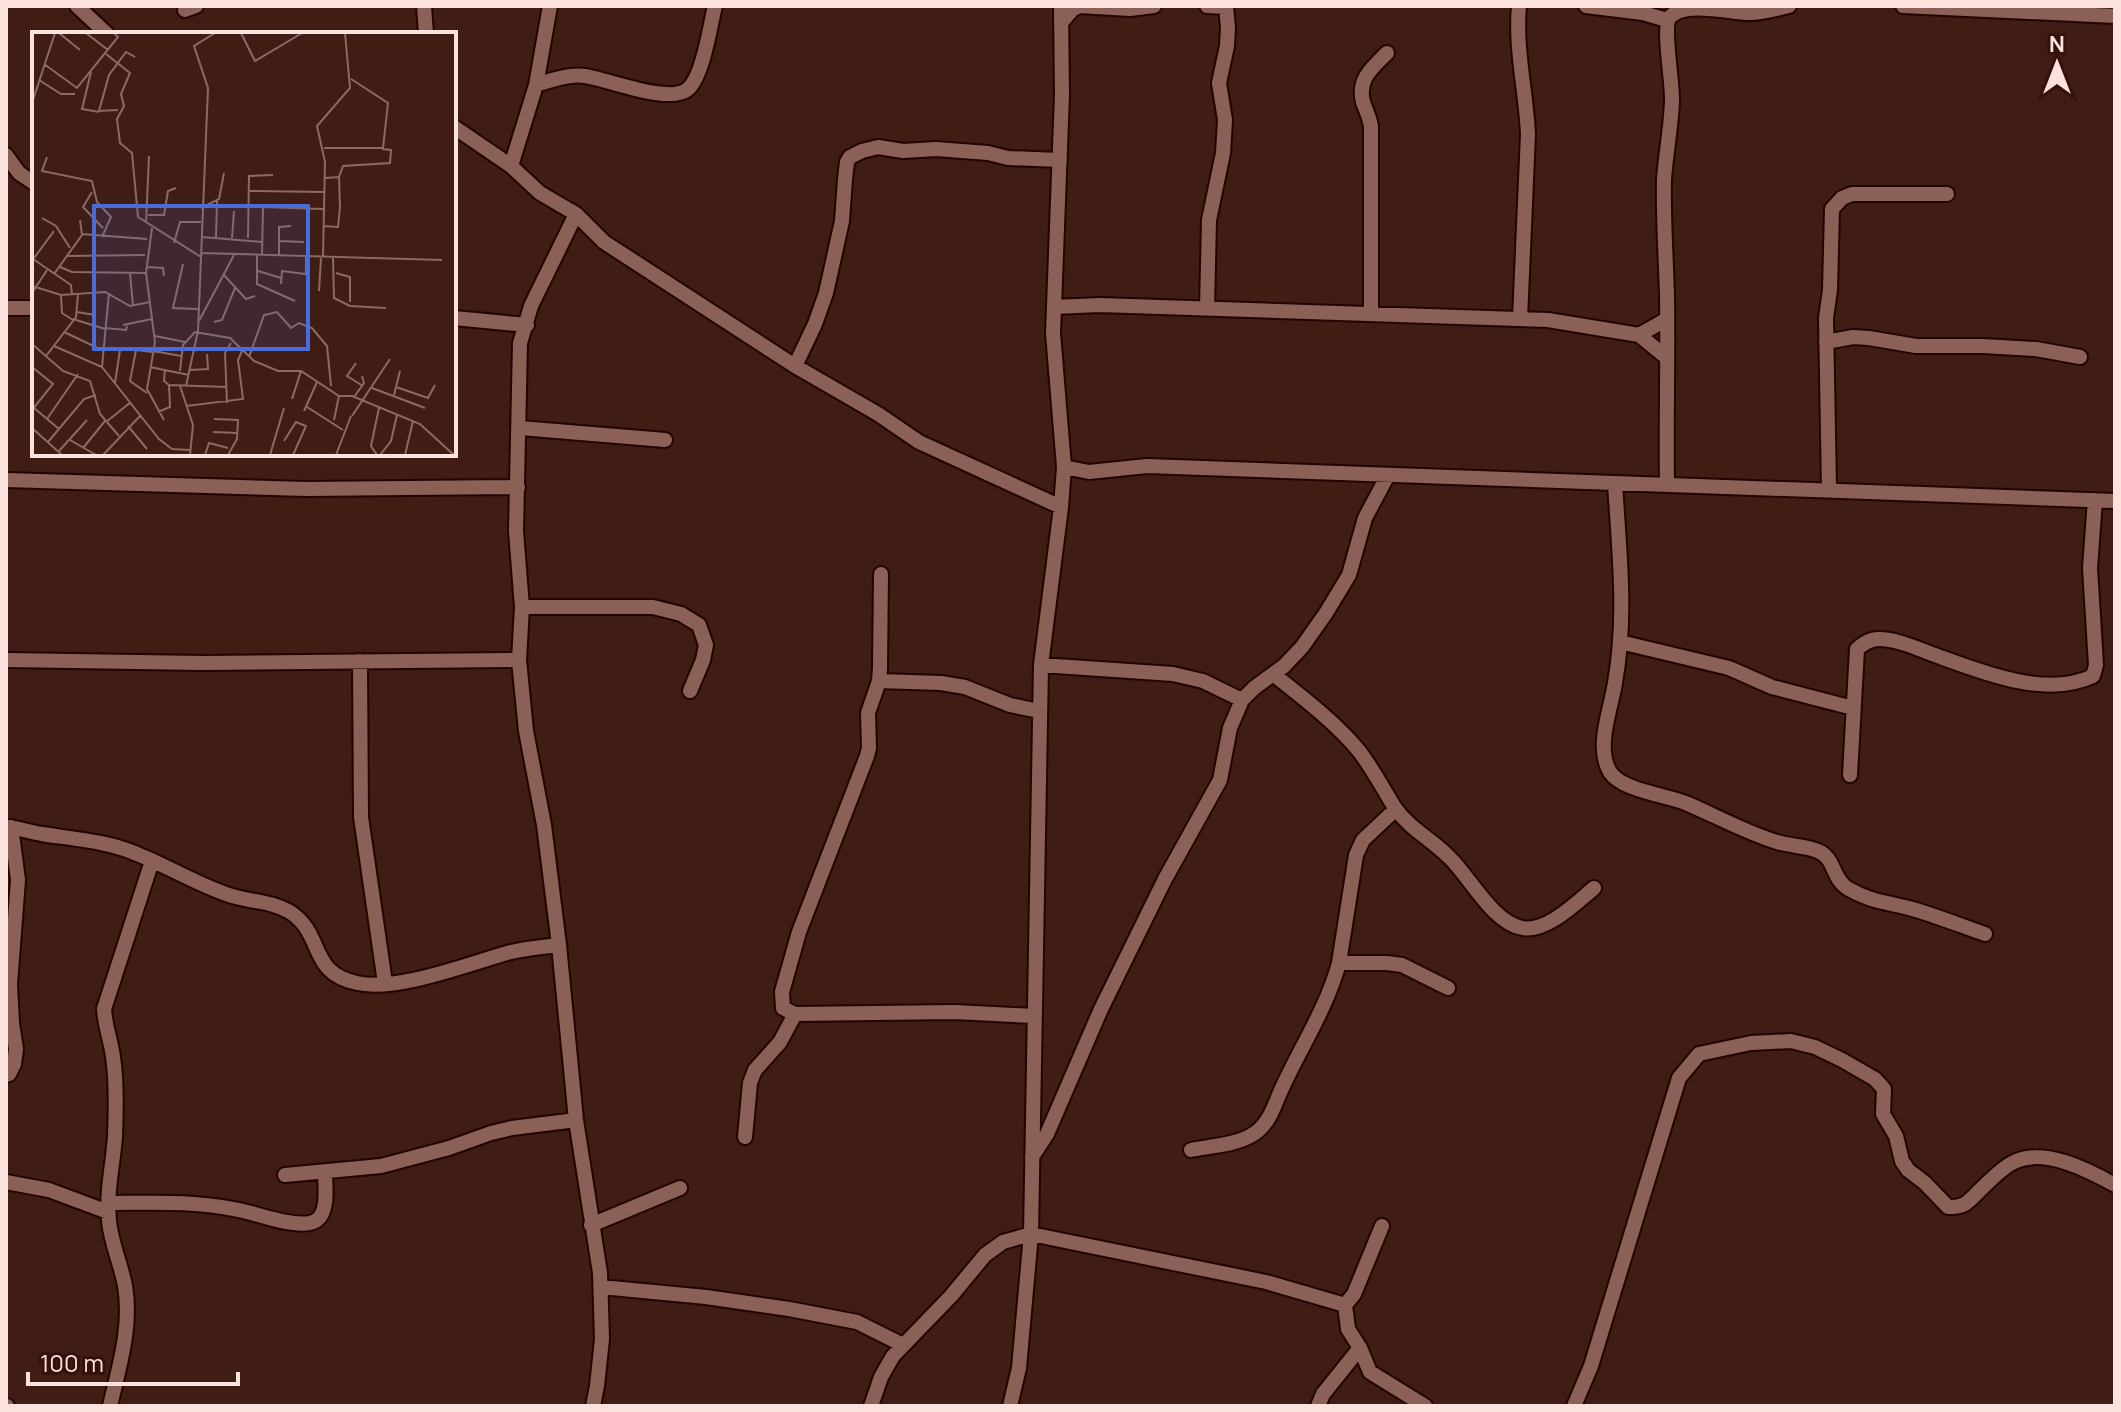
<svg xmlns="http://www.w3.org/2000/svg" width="2121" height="1412" font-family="Manrope,sans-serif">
<rect width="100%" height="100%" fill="#3f1c14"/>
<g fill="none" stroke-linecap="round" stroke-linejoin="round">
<defs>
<path id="minor" d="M 77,6 L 107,34
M 424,6 L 426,34
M 1207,6 L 1226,7
M 1519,6 C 1515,49 1526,91 1528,134 L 1520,319
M 1586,6 L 1643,13 L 1667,20
M 1903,6 L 2115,16
M 185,10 L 196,6
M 1061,23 L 1072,10 L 1079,6 L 1130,9 L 1154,6
M 536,85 C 552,80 568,74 585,76 C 607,79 670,105 688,89 C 703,76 710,26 715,6
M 454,127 L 511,166 L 540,193 L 576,214 L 604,242 L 795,366 L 878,414 L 919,442 L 1061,507
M 6,155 L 19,173 L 34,183
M 511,166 L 536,85 L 550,6
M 576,214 L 531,306 L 520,343 L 516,531 L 522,607 L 519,660 L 526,731 L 544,825 L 559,945 L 576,1120 L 600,1273 L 602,1339 L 597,1386 L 593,1406
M 1054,307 L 1100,305 L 1548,320 L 1639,335 L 1666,357
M 6,308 L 34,308
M 1207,309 L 1209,220 L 1223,153 L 1225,120 L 1219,83 L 1227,46 L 1228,28 L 1226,6
M 1371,314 L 1371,126 C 1369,115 1366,111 1363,102 C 1357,79 1373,67 1387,53
M 454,318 L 527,325
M 1639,335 L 1667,319
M 1826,342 L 1853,337 L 1869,338 L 1916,346 L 1983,346 L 2036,349 L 2080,357
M 795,366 L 815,324 L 826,293 L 842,221 L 845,179 L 847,162 L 850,157 L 862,151 L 878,147 L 903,151 L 936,149 L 988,153 L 1008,158 L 1060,160
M 520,428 L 665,440
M 1064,467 L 1089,472 L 1147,466 L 2115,501
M 6,480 L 306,489 L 518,487
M 1615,483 C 1619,551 1627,615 1615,683 C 1611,709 1595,747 1610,772 C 1622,791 1668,795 1688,804 C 1716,816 1747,833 1777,842 C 1790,846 1806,846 1818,851 C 1835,858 1832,878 1847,888 C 1872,903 1890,902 1916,910 C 1939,917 1962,926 1985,934
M 1667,485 C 1666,422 1668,359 1667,296 C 1666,257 1663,218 1664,179 C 1666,153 1671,127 1672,101 C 1673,84 1662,26 1670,17 C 1684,1 1728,12 1747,13 C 1761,14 1775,9 1789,6
M 1829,490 L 1826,318 L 1830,290 L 1832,209 L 1842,198 L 1852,194 L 1947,194
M 881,574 L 880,668 L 879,681 L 868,713 L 869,748 L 867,756 L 799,932 L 782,992 L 783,1008 L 795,1014 L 955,1012 L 1033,1016
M 522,607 L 653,607 L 681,614 L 699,625 L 706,645 L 703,660 L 690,691
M 1620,642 L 1729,668 L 1772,687 L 1853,708
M 6,660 L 203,663 L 519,660
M 360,661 L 361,817 L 385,983
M 1041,665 L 1173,674 L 1203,681 L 1242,700
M 1273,674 C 1303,698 1335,722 1359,751 C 1373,769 1383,789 1395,808 C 1410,829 1431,839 1449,857 C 1470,877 1492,922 1522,928 C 1546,933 1576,903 1594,888
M 879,681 L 941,683 L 965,687 L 1010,705 L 1039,711
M 1850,775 L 1857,649 C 1864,643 1870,639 1879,639 C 1896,639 1916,648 1932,654 C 1979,671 2045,699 2093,676 L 2096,665 L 2090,568 L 2095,500
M 6,827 C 18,828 30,832 42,834 C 73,839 108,841 137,854 C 167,866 195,883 226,894 C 247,902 270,900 290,912 C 325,935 308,973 357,983 C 398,992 470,963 511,952 C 527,948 542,947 559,945
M 1339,963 L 1387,963 L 1402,965 L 1448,988
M 6,1075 L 9,1074 L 14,1064 L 16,1049 L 12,1023 L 10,984 L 18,880 L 11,827
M 745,1137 L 750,1083 L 755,1070 L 780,1042 L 795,1014
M 1191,1150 C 1211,1146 1238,1145 1255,1133 C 1271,1122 1275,1102 1283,1086 C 1302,1045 1327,1007 1339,963 L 1356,855 L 1363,840 L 1396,809
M 1032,1157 L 1047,1134 L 1101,1009 L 1165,879 L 1220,780 L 1230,728 L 1242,700 L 1254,688 L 1284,666 L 1302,647 L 1326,613 L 1349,575 L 1365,518 L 1388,475
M 285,1175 L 381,1166 L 449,1148 L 491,1133 L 512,1128 L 576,1120
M 6,1182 L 49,1190 L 108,1212
M 108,1203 C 156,1203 204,1200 251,1213 C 266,1217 303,1230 317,1220 C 329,1211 325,1185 325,1172
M 591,1225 L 680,1188
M 1382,1226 L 1354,1294 L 1345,1305 L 1348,1329 L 1360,1348 L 1370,1372 L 1425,1406
M 601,1287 L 706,1297 L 789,1309 L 857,1322 L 903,1345
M 6,1406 L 7,1406
M 110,1406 C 119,1367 132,1326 125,1286 C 121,1264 111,1243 109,1221 C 106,1192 113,1165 115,1136 C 116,1111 117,1082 113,1057 C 111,1041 105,1026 104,1009 L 152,861
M 871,1406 L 881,1377 L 893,1356 L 951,1296 L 985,1255 L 1003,1242 L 1031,1234 L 1266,1282 L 1345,1305
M 1010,1406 L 1019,1368 L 1031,1234 L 1041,665 L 1061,507 L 1064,467 L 1053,333 L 1062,95 L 1061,6
M 1318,1406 L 1323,1394 L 1360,1348
M 1574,1406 L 1591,1366 L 1679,1078 L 1699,1054 L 1751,1043 L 1791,1041 L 1815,1047 L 1842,1060 L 1875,1079 L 1884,1089 L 1883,1114 L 1896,1136 L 1902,1161 L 1908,1170 L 1925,1183 L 1948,1207 C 1965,1208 1969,1201 1980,1190 C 1990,1181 2001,1168 2014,1162 C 2044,1147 2088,1170 2115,1185"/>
</defs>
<use href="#minor" stroke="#240401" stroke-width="18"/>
<use href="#minor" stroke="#8b6157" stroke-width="14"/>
</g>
<g transform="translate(32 32)">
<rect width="424" height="424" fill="#3f1c14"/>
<path fill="none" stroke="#8a6b64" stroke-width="2" d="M 27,1 L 48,18M 54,1 L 76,18M 209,1 L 223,29 L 270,1M 74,22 L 98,41 L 89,62 L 92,74 L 85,87 L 88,111 L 100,121 L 106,185 L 169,225M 12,32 L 45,56 L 86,5 L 82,1M 59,40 L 50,77 L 67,80M 7,48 L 29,62 L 43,62M 0,71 L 23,1M 86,78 L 67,79 L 77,43 L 94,20 L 103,25M 292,116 L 351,116 L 356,71 L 319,47M 15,125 L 10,139 L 60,149 L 65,170 L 79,185 L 70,205M 307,145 L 311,134 L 358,131 L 359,118 L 350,117M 216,159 L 292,160M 60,160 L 51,175 L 71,196M 169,176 L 187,167 L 192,141M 116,183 L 132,183 L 136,159 L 144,156M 10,186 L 24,194 L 38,216M 114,191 L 117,124M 291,194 L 306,195 L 308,175 L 307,145 L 292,146M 120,196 L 114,241 L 123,310 L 115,357 L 132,388M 50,202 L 115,207M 170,205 L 230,210M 184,205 L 185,169M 200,206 L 202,179M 216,206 L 217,144 L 241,143M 247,209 L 272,210M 142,211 L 148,190 L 169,190M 169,221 L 410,228M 225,223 L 225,252 L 263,269M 230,223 L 231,175 L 291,177M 36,224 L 113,223M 247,224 L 247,195 L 259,194M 291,224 L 293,130 L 285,94 L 318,56 L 313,1M 301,225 L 302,266 L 318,274 L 354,276M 2,226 L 22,199M 1,227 L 39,253 L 40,263M 151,232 L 141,276 L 166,277M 28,235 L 40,240 L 114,241M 115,235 L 131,236 L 132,244M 226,239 L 249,246M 98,241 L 101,274M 304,241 L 318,245 L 318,270M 22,242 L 50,203 L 48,188M 191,242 L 214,267 L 223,264M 249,252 L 250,239 L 274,242 L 274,225M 0,254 L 29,263 L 73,260 L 98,274 L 118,270M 287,259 L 289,226M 0,261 L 15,238M 29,263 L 30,281 L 41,288M 45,280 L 63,283 L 63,258M 41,287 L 73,297M 167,289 L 202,223M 182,290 L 190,288 L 203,256M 91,293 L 120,287M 73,296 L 94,298 L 95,294M 32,300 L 72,319M 123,304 L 153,310M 0,312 L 31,339 L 58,349 L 68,382 L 87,404M 22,314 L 70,335 L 127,407 L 140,417 L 158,418M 121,319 L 149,324M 14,324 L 44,285 L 46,262M 217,325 L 232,283 L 245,280 L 259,296 L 267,291 L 280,296 L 295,314 L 299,354M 324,331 L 315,344 L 331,354M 0,335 L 21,352 L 0,378M 70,335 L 77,261M 118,335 L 157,343M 133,337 L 132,349 L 137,353 L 195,355M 158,338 L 176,337 L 175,322M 148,339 L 151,313 L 163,300 L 198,306 L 222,329 L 246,339 L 269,339 L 307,364 L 320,364 L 388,392 L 422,423M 83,351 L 88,318M 148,354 L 161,393 L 158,423M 154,354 L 166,299 L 176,56 L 162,14 L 183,1M 364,355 L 396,366 L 403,353M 340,356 L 393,376M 115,361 L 98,349 L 104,318 L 120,320M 362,363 L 368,339M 322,365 L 332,351 L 330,344M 260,367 L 269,339M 195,371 L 193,321 L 199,311M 154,374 L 211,367 L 206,328 L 210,319M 275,375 L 311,398M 2,376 L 27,397M 272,379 L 285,350M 126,380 L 138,375 L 137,353M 320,384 L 358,327M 15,387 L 46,342M 182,387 L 206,388 L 205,407 L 196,423M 302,388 L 307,364M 74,390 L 99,370M 96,394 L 115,417M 0,396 L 30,423M 181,400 L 206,401M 38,408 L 64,423M 252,409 L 264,390 L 274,394 L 261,423M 16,410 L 52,367 L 64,363M 51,416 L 73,389M 27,419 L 55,388M 71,423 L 109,383M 173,423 L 177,411 L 196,416M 238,423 L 252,376M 304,423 L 319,384M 345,423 L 339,414 L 347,376M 348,423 L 359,409 L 365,383M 373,423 L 381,389"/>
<path fill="#496cd9" fill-opacity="0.15" stroke="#496cd9" stroke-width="4" d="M 62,174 L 276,174 L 276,317 L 62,317 Z"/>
<rect width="424" height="424" fill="none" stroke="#fbe2dc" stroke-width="4"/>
</g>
<rect width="2121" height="1412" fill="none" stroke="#fbe2dc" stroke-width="16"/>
<g transform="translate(2057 64)" stroke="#34120b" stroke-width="6" paint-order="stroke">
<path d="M0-6L14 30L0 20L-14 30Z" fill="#fbe2dc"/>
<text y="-12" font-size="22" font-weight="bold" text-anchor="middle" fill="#fbe2dc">N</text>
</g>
<path d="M28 1372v12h210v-12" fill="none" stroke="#fbe2dc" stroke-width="4"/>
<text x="40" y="1372" font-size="24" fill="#fbe2dc" stroke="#34120b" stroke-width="6" paint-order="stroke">100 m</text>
</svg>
